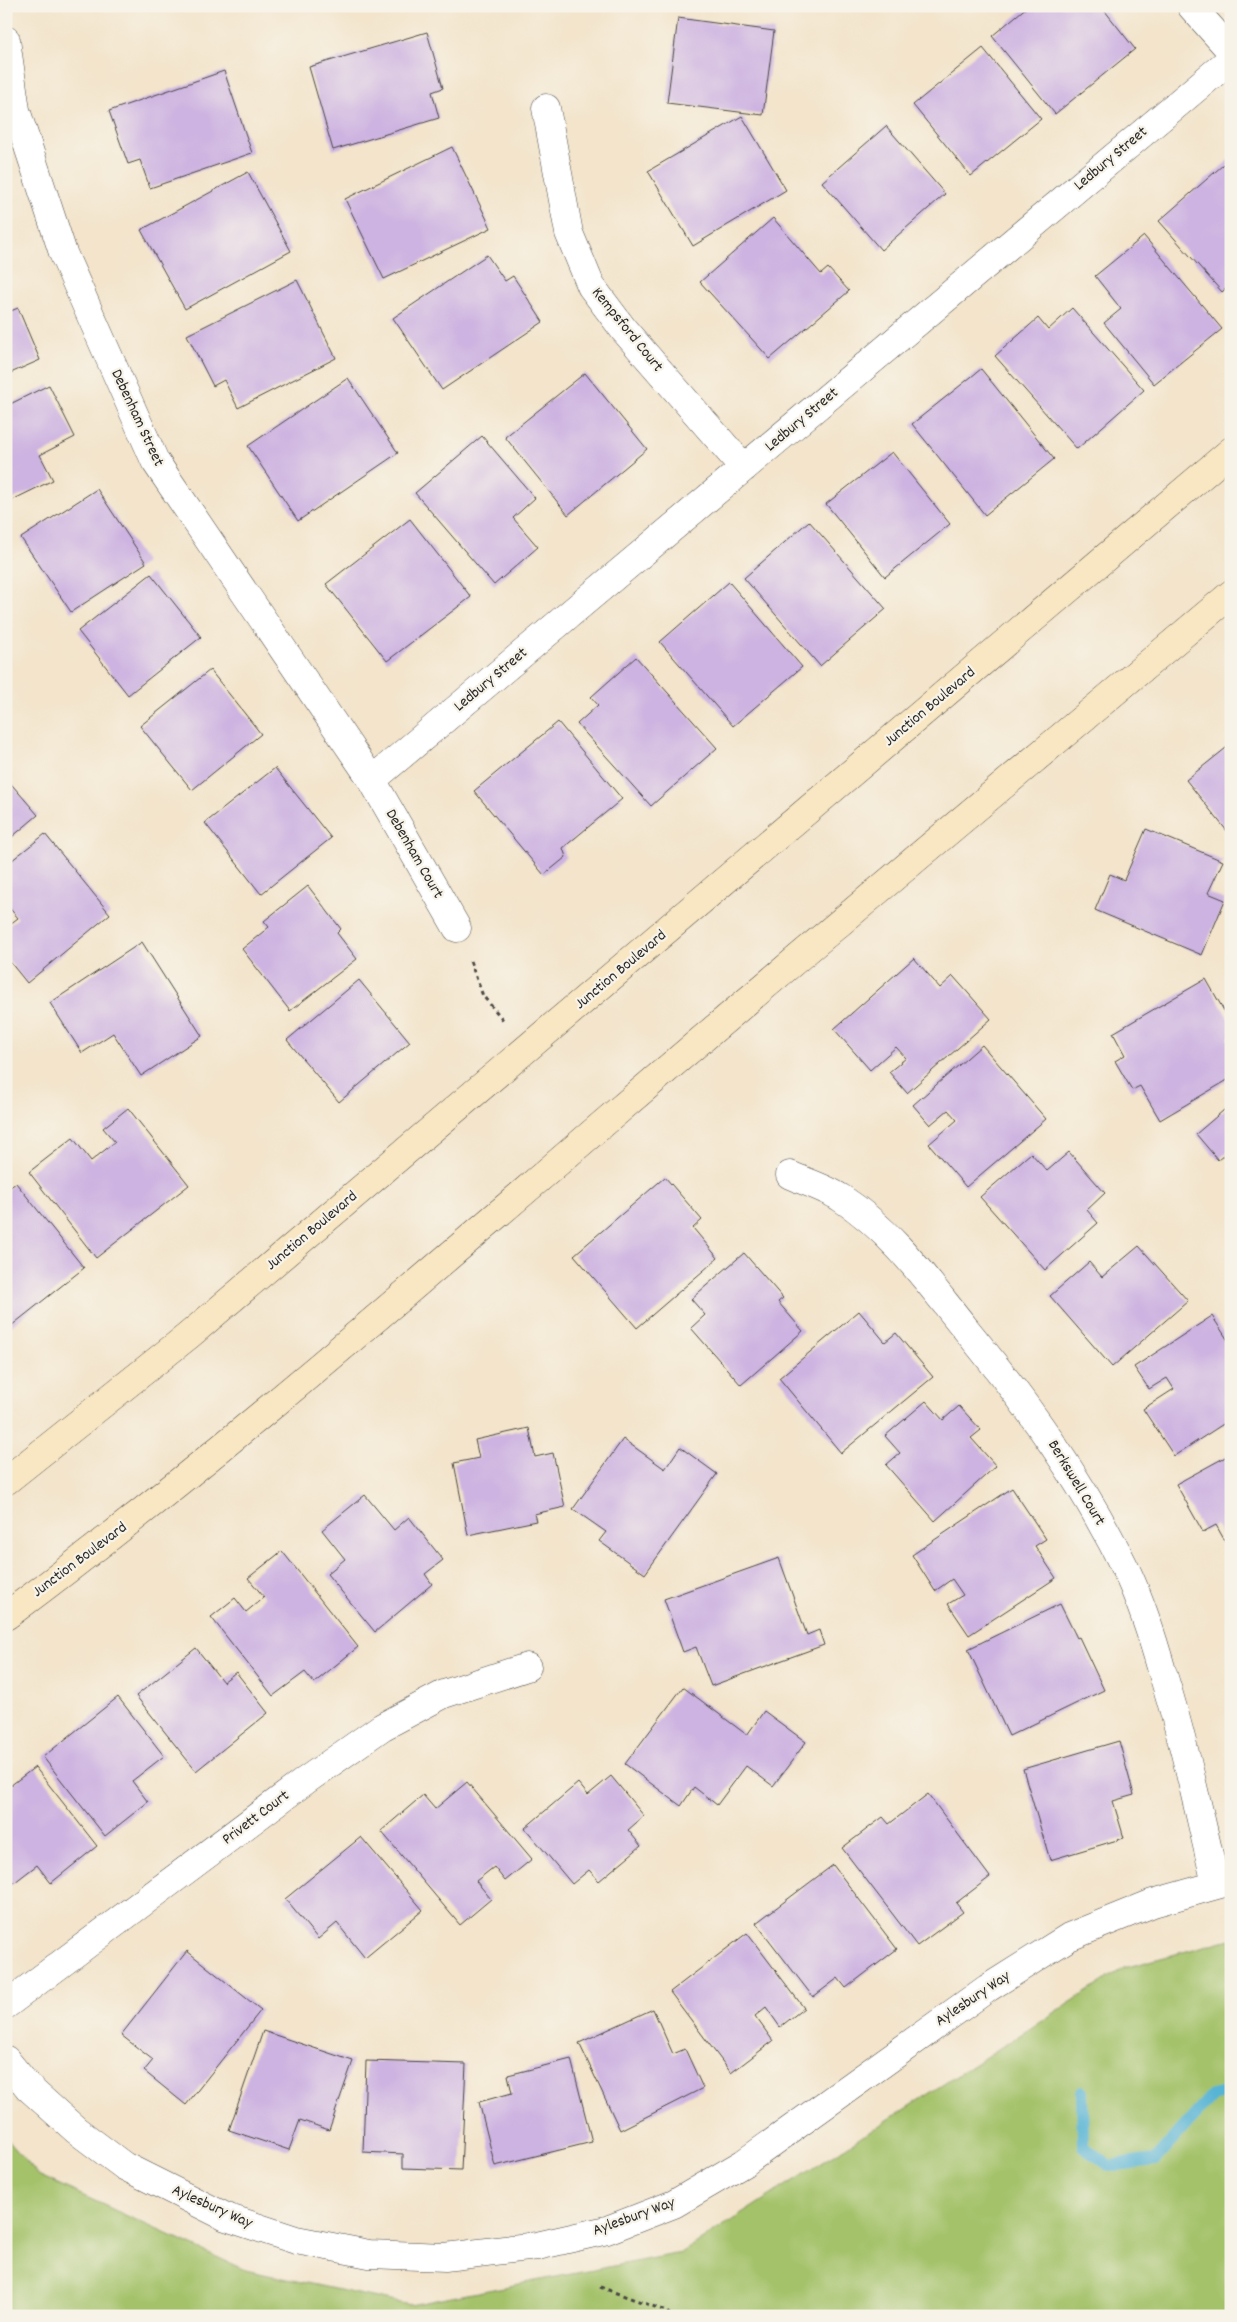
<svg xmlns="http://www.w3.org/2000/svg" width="1237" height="2322" font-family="Dekko,sans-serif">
<rect width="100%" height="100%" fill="#f7f3e8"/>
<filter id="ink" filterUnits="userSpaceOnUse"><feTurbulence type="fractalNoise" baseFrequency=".02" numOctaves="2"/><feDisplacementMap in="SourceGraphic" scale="10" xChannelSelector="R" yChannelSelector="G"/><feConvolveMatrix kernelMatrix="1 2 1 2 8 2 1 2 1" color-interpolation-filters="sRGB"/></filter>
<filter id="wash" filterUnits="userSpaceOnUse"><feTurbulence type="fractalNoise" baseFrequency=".0096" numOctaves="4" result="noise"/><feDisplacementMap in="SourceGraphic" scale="20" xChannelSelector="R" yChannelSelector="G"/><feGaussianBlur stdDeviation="1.12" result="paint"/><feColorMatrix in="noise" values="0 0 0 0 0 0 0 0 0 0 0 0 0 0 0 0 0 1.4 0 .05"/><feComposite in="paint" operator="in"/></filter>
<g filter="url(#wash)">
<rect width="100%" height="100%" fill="#f3e4cb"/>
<path fill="#a4c26a" stroke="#68764a" d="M 1231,1939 L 1231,2316 L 6,2316 L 6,2138 L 38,2175 L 245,2270 L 410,2305 L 681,2253 L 1124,1968 Z"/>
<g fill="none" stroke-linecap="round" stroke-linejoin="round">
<path stroke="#56b4d5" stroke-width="12" d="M 1082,2092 L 1083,2146 L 1110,2166 L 1155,2160 L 1212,2096 L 1231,2091"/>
</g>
<g id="blocks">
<path fill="#cdb3e1" d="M 1028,6 L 1101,6 L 1135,49 L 1055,114 L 992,36 Z
M 678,18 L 774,31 L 763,115 L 667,103 Z
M 427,32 L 443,88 L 432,92 L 439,118 L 333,150 L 309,67 Z
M 983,48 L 1041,119 L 971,176 L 913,105 Z
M 224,71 L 252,153 L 150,188 L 140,160 L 128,164 L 109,111 Z
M 742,116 L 786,190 L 693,246 L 648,171 Z
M 886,126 L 945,194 L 881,250 L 822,182 Z
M 452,147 L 491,228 L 384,279 L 345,199 Z
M 1231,158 L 1231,284 L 1222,292 L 1159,221 Z
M 248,172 L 291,251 L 185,309 L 141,230 Z
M 773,218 L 821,274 L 828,268 L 849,291 L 770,359 L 700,282 Z
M 1144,236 L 1222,329 L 1154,384 L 1104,323 L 1121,309 L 1095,276 Z
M 487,255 L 505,281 L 513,276 L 543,322 L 442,390 L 393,318 Z
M 297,280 L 336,358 L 238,408 L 224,380 L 213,386 L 187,335 Z
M 18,308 L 40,360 L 6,375 L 6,313 Z
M 1072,308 L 1144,390 L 1077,449 L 995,356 L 1038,318 L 1048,330 Z
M 981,369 L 1054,459 L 985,515 L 912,424 Z
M 585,373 L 647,449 L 568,515 L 505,437 Z
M 348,378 L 398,453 L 298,521 L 248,446 Z
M 49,385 L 75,437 L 40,455 L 53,480 L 6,503 L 6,406 Z
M 482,436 L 535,498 L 513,518 L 538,547 L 494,585 L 415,493 Z
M 892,452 L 950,524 L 885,577 L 826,504 Z
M 97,489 L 146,563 L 71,612 L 21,538 Z
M 410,519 L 471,597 L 387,661 L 326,584 Z
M 809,521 L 886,609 L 820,666 L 744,578 Z
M 151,574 L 201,637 L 128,695 L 78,631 Z
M 729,582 L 802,667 L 733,726 L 660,642 Z
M 636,657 L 717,748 L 651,806 L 577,724 L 598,705 L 591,697 Z
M 210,670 L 261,734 L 192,790 L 140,726 Z
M 558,722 L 622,799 L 563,848 L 566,857 L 544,875 L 474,791 Z
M 1231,744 L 1231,836 L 1186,780 Z
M 275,768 L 331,838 L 261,894 L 205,823 Z
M 6,778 L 38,815 L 6,842 Z
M 1146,829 L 1223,861 L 1208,893 L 1225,900 L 1202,955 L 1095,910 L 1110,874 L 1124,880 Z
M 45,834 L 110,914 L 27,983 L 6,957 L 6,927 L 18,918 L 6,904 L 6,865 Z
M 308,886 L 341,929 L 337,933 L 357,959 L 290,1011 L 242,949 L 269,927 L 264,921 Z
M 142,942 L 202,1036 L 141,1076 L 113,1033 L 82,1053 L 50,1003 Z
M 914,958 L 940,988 L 953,976 L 991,1019 L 907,1093 L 889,1072 L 906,1058 L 896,1047 L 870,1070 L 834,1029 Z
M 1206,979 L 1231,1023 L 1231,1037 L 1228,1038 L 1231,1044 L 1231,1078 L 1160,1120 L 1140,1086 L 1132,1090 L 1115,1061 L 1125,1055 L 1113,1033 Z
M 359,980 L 410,1042 L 339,1102 L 287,1040 Z
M 982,1045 L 1046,1119 L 966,1187 L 929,1144 L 957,1120 L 948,1110 L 930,1125 L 913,1105 Z
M 1231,1104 L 1231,1149 L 1218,1160 L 1196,1134 Z
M 128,1108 L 189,1185 L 96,1258 L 29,1172 L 73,1138 L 91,1161 L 115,1142 L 103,1128 Z
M 1069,1152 L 1105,1193 L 1087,1210 L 1098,1223 L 1045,1270 L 980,1197 L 1031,1153 L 1047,1171 Z
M 665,1177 L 702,1220 L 693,1228 L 718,1258 L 637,1328 L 574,1255 Z
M 16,1183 L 84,1268 L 6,1330 L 6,1190 Z
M 1139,1246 L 1188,1301 L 1112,1367 L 1050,1296 L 1089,1262 L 1102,1277 Z
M 744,1253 L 783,1298 L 778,1302 L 803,1331 L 741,1385 L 691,1328 L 705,1315 L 691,1299 Z
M 859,1311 L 885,1342 L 896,1333 L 933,1377 L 841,1453 L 779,1378 Z
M 1212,1316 L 1231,1345 L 1231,1419 L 1174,1456 L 1143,1409 L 1174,1389 L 1167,1378 L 1149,1389 L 1134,1367 Z
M 926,1401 L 943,1420 L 959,1406 L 981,1430 L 971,1438 L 996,1466 L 935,1521 L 886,1465 L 900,1453 L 885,1436 Z
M 529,1428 L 535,1457 L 553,1453 L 565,1507 L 534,1514 L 536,1521 L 468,1535 L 454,1463 L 479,1458 L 475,1440 Z
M 623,1439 L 665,1469 L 680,1447 L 717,1474 L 645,1574 L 599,1541 L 606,1532 L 573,1509 Z
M 1231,1454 L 1231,1552 L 1216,1525 L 1203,1532 L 1176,1484 Z
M 1012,1488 L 1046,1539 L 1035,1546 L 1056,1578 L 969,1635 L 948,1604 L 963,1595 L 952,1579 L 935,1591 L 912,1555 Z
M 365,1495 L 394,1530 L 409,1517 L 443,1560 L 425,1574 L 432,1584 L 375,1632 L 327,1574 L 345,1559 L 322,1530 Z
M 282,1551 L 358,1647 L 314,1683 L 305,1672 L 273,1696 L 211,1617 L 235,1598 L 246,1612 L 264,1597 L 248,1578 Z
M 779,1558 L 807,1635 L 819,1630 L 824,1645 L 711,1686 L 696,1647 L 683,1652 L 664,1599 Z
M 1060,1604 L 1077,1638 L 1079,1637 L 1104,1690 L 1009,1736 L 968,1649 Z
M 196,1648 L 223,1682 L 236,1672 L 268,1713 L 196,1771 L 136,1696 Z
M 683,1687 L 747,1735 L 764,1711 L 806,1742 L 773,1786 L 746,1766 L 717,1805 L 694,1787 L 681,1806 L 625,1764 Z
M 118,1697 L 164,1756 L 132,1781 L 148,1802 L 105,1836 L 43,1757 Z
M 1119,1741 L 1134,1795 L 1113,1801 L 1124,1838 L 1050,1860 L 1023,1769 Z
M 35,1767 L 97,1846 L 51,1883 L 37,1865 L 6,1889 L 6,1789 Z
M 611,1776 L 644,1816 L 628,1830 L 641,1846 L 599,1881 L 589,1870 L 572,1884 L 525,1828 L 578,1783 L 588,1795 Z
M 467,1782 L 532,1859 L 505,1881 L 494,1867 L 476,1881 L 491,1899 L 460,1925 L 381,1831 L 423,1795 L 435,1809 Z
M 928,1794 L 990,1877 L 956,1903 L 963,1912 L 917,1946 L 842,1848 L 883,1817 L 889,1824 Z
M 361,1837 L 423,1910 L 365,1958 L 337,1923 L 318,1939 L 285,1899 Z
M 833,1865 L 897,1949 L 846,1988 L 838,1978 L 813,1997 L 756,1923 Z
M 747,1933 L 804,2008 L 780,2027 L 766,2007 L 755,2016 L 773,2041 L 731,2073 L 670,1992 Z
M 187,1951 L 261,2010 L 186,2105 L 144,2071 L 153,2060 L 121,2035 Z
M 653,2009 L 673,2054 L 685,2049 L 703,2088 L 620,2130 L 579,2043 Z
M 263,2031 L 353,2061 L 329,2130 L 300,2120 L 289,2150 L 229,2130 Z
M 571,2059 L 592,2142 L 495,2166 L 479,2102 L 512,2093 L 508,2075 Z
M 366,2061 L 466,2064 L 461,2170 L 403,2168 L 403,2154 L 363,2152 Z"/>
</g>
</g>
<g filter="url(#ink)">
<use href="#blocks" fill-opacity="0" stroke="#494743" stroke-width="1"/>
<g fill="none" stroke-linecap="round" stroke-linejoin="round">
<defs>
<path id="street" d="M 1191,6 L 1231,51
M 6,40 L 16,110 L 63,253 L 155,461 L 372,780 L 457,928
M 546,108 L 569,233 L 591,286 L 624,330 L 744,468
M 372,780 L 1231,59
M 790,1175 C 806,1182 826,1188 841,1198 C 892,1231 927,1281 965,1328 C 1028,1405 1084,1483 1128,1574 C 1142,1605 1153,1639 1162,1671 C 1184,1741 1199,1813 1216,1884
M 6,2005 L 305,1781 L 382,1727 L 444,1694 L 527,1667
M 6,2060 L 29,2088 L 76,2130 L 124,2166 L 226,2217 L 296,2240 L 369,2254 L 445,2257 L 537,2246 L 607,2230 L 674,2204 L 744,2163 L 988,1988 L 1069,1937 L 1153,1903 L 1231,1881"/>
<path id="secondary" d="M 6,1481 L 188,1336 L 1231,451
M 6,1616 C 219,1458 417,1283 618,1111 C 821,937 1027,766 1231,594"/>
</defs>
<use href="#street" stroke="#494743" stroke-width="29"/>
<use href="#secondary" stroke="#494743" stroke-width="29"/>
<path stroke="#494743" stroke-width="3" stroke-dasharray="4 4" stroke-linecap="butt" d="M 470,961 L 483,996 L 505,1022
M 600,2287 L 666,2311 L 671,2316
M 6,2315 L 7,2316"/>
<use href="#street" stroke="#fff" stroke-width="28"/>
<use href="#secondary" stroke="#f9e7c3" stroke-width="28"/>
</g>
</g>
<g text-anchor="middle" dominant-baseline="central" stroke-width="4.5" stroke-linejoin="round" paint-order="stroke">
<g font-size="16" fill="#2b2b2b" stroke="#f7f3e8">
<text transform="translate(1111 159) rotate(-40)">Ledbury Street</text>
<text transform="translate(627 330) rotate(51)">Kempsford Court</text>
<text transform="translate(137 418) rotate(65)">Debenham Street</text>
<text transform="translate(802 420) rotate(-40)">Ledbury Street</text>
<text transform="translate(491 680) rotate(-40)">Ledbury Street</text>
<text transform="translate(930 707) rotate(-40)">Junction Boulevard</text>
<text transform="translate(414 854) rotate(60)">Debenham Court</text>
<text transform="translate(621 970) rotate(-40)">Junction Boulevard</text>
<text transform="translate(312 1231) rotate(-40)">Junction Boulevard</text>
<text transform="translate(1076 1483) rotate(59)">Berkswell Court</text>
<text transform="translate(80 1560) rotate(-37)">Junction Boulevard</text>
<text transform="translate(256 1818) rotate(-37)">Privett Court</text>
<text transform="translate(973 1999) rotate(-34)">Aylesbury Way</text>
<text transform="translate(212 2207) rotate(24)">Aylesbury Way</text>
<text transform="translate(634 2217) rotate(-20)">Aylesbury Way</text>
</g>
</g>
<rect width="1237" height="2322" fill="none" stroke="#f7f3e8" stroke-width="25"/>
</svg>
